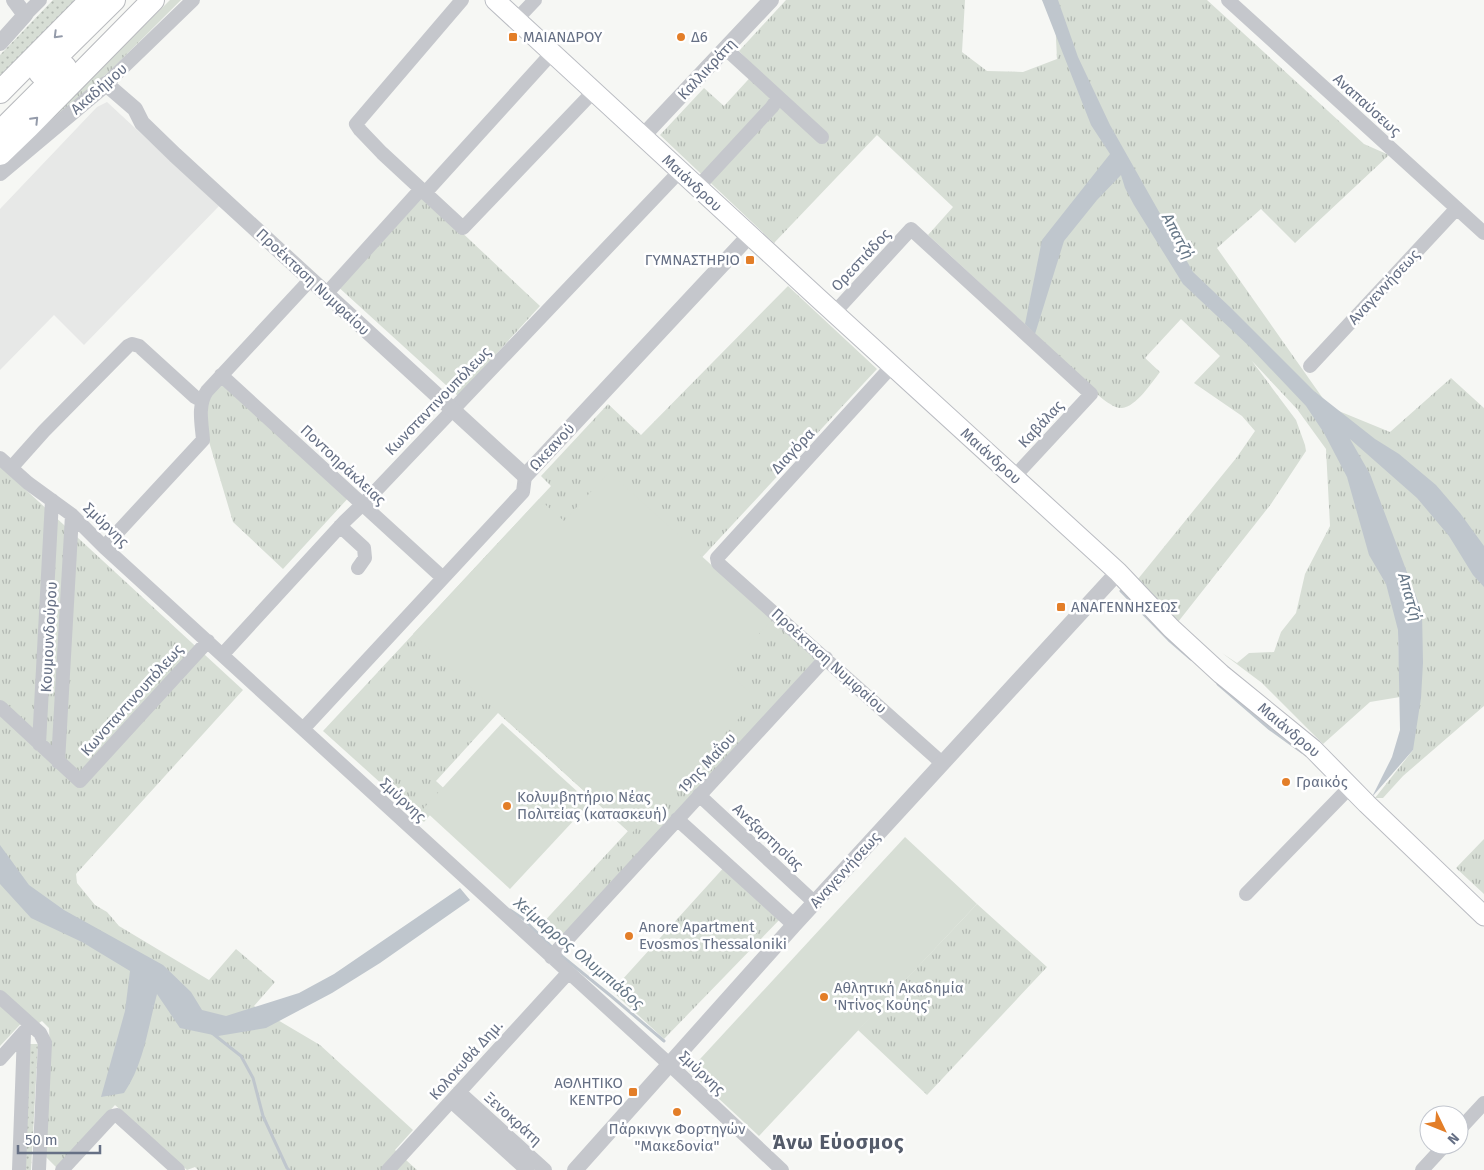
<svg xmlns="http://www.w3.org/2000/svg" width="1484" height="1170" font-family="'Fira Sans',sans-serif">
<defs>
<pattern id="grass-tufts" width="24" height="20" patternUnits="userSpaceOnUse" patternTransform="scale(1.25)"><rect width="24" height="20" fill="#d7ded5"/><path d="M3 7l-1-3M5 7V3M7 7l1-3M15 17l-1-3M17 17v-4M19 17l1-3" fill="none" stroke="#b2b8b2"/></pattern>
<pattern id="park-dots" width="8" height="8" patternUnits="userSpaceOnUse" patternTransform="scale(1.25)"><rect width="8" height="8" fill="#d7ded5"/><path d="M2 2h.1M6 6h.1" fill="none" stroke="#b2b8b2" stroke-width="1.8" stroke-linecap="round"/></pattern>
</defs>
<rect width="100%" height="100%" fill="#f6f7f4"/>
<path fill="#e7e8e7" d="M 107,102 L 219,206 L 84,345 L 54,315 L 0,370 L 0,209 L 97,107 Z"/>
<path fill="url(#grass-tufts)" d="M 170,0 L 181,0 L 111,70 L 33,137 Z
M 786,0 L 965,0 L 962,52 L 987,71 L 1023,72 L 1057,59 L 1055,18 L 1042,0 L 1207,0 L 1364,144 L 1389,155 L 1295,243 L 1261,209 L 1217,248 L 1329,407 L 1390,432 L 1451,378 L 1484,408 L 1484,706 L 1403,776 L 1383,798 L 1375,798 L 1413,750 L 1398,630 L 1400,697 L 1370,702 L 1323,744 L 1262,683 L 1222,653 L 1237,663 L 1249,653 L 1274,652 L 1281,632 L 1296,613 L 1305,574 L 1330,526 L 1326,449 L 1297,409 L 1252,361 L 1296,420 L 1305,445 L 1306,451 L 1271,504 L 1178,622 L 1138,579 L 1237,457 L 1255,431 L 1242,416 L 1194,383 L 1220,356 L 1181,319 L 1145,358 L 1160,372 C 1152,382 1136,407 1122,408 C 1109,409 1087,384 1078,375 C 1028,327 978,281 928,235 L 953,207 L 877,135 L 774,243 L 660,135 L 704,88 L 724,106 L 757,70 L 739,51 Z
M 421,194 L 540,306 L 458,396 L 335,284 Z
M 788,286 L 877,369 L 694,566 L 760,609 L 819,661 L 561,941 L 553,941 L 539,927 L 628,831 L 498,713 L 436,781 L 449,793 L 424,822 L 323,731 L 551,486 L 541,476 L 608,404 L 641,435 Z
M 226,379 L 351,495 L 283,569 L 233,522 L 207,435 L 208,397 Z
M 0,466 L 243,690 L 76,874 L 77,883 L 95,905 L 107,912 L 119,926 L 209,980 L 236,949 L 275,982 L 254,1006 L 320,1045 L 413,1130 L 395,1150 L 417,1170 L 198,1170 L 195,1167 L 187,1170 L 115,1105 L 57,1168 L 45,1156 L 50,1050 L 49,1028 L 42,1021 L 39,1023 L 29,1015 L 0,1046 Z
M 1484,839 L 1484,894 L 1456,868 Z
M 727,864 L 783,916 L 664,1039 L 612,991 Z
M 977,904 L 1047,967 L 927,1095 L 858,1030 Z"/>
<path fill="url(#park-dots)" d="M 53,0 L 80,0 L 0,79 L 0,55 Z
M 30,1044 L 38,1044 L 31,1170 L 25,1170 L 27,1131 L 25,1124 Z"/>
<path fill="#d7ded5" d="M 609,472 L 772,620 L 725,670 L 757,699 L 631,834 L 413,634 L 539,499 L 564,521 Z
M 502,723 L 590,803 L 510,889 L 423,809 Z
M 905,837 L 977,904 L 759,1136 L 689,1071 Z"/>
<path fill="#bfc6cd" d="M 1042,0 L 1058,0 L 1078,57 L 1110,125 L 1193,272 L 1231,308 L 1314,391 L 1375,439 L 1399,454 L 1436,485 L 1460,513 L 1484,546 L 1484,587 L 1473,575 L 1449,536 L 1417,498 L 1350,439 L 1370,474 L 1422,612 L 1423,663 L 1421,698 L 1413,750 L 1372,797 L 1392,757 L 1400,730 L 1398,630 L 1386,584 L 1369,555 L 1347,477 L 1324,433 L 1306,406 L 1250,347 L 1183,284 L 1134,205 L 1125,188 L 1121,175 L 1097,200 L 1064,241 L 1035,334 L 1025,324 L 1042,240 L 1110,154 L 1091,125 Z
M 0,845 L 29,885 L 64,910 L 163,965 L 191,992 L 202,1010 L 226,1016 L 299,993 L 334,974 L 460,888 L 470,900 L 380,963 L 332,993 L 266,1028 L 218,1036 L 180,1028 L 157,994 C 148,1027 144,1064 124,1093 L 101,1097 L 125,1011 L 130,971 L 82,942 L 31,918 L 0,884 Z"/>
<g fill="none" stroke-linecap="round" stroke-linejoin="round">
<path stroke="#bfc6cd" stroke-width="3" d="M 1121,591 L 1169,640 L 1191,659
M 1218,684 L 1270,729 L 1302,752
M 510,910 L 522,918 L 554,949
M 558,953 L 611,996 L 664,1041
M 212,1033 L 241,1056 L 253,1078 L 263,1116 L 287,1168 L 289,1170"/>
<defs>
<path id="secondary" d="M 495,0 L 818,298 L 1118,572 L 1171,628 L 1221,674 L 1313,749 L 1367,804 L 1484,916"/>
<path id="trunk" d="M 40,73 L 114,0
M 0,92 L 91,0
M 0,132 L 65,67
M 0,154 L 29,126 L 153,0"/>
</defs>
<use href="#secondary" stroke="#babcc2" stroke-width="21"/>
<use href="#trunk" stroke="#b8babe" stroke-width="24"/>
<path stroke="#c5c7cc" stroke-width="14" d="M 462,0 L 356,124 L 360,130 L 382,153 L 463,228 L 594,91
M 1228,0 L 1484,233
M 25,15 L 40,0
M 516,20 L 535,0
M 726,49 L 822,137
M 106,84 L 193,0
M 697,188 L 772,107 L 778,98
M 425,193 L 552,53
M 327,293 L 421,189
M 834,313 L 911,229 L 1091,394 L 1014,477
M 892,366 L 717,558 L 718,563 L 942,763
M 1310,366 L 1457,208
M 221,375 L 443,578
M 0,458 L 28,483 L 72,515 L 104,547 L 669,1064 L 782,1170
M 11,468 L 44,431 L 128,346 L 132,344 L 139,346 L 195,397 L 202,401
M 340,526 L 364,548 L 365,558 L 358,568
M 104,547 L 203,440 C 202,425 197,405 207,391 L 311,279
M 223,654 L 345,521 L 367,500 L 680,171
M 0,707 L 80,781 L 208,641
M 303,729 L 523,492 L 525,476
M 39,744 L 52,500
M 58,762 L 72,515
M 699,795 L 815,903
M 677,819 L 794,925
M 1246,894 L 1350,787
M 551,957 L 826,658
M 0,997 L 40,1033 L 45,1043 L 39,1170
M 0,1059 L 25,1031
M 459,1092 L 545,1170
M 451,1101 L 527,1170
M 1459,1130 L 1484,1103
M 19,1170 L 24,1033
M 62,1170 L 112,1116 L 117,1115 L 178,1170
M 388,1170 L 568,973
M 1422,1170 L 1445,1145"/>
<path stroke="#c5c7cc" stroke-width="16" d="M 0,43 L 25,15 L 14,0
M 642,137 L 771,0
M 0,173 L 106,84 L 135,109 L 142,123 L 175,155 L 525,476 L 749,236
M 575,1170 L 794,925 L 1118,572"/>
<use href="#secondary" stroke="#fff" stroke-width="19"/>
<use href="#trunk" stroke="#fff" stroke-width="22"/>
</g>
<defs><path id="oneway-chevron" d="M-2-3.5L2.5 0L-2 3.5" fill="none" stroke-width="1.6" stroke-linecap="round" stroke-linejoin="round" transform="scale(1.25)"/></defs>
<g stroke="#949baa">
<use href="#oneway-chevron" transform="translate(57 35) rotate(135)"/>
<use href="#oneway-chevron" transform="translate(35 120) rotate(-46)"/>
</g>
<g fill="#e37e28" stroke="#fff" stroke-width="2">
<rect x="508" y="32" width="10" height="10" rx="2.5"/>
<circle cx="681" cy="37" r="5"/>
<rect x="745" y="255" width="10" height="10" rx="2.5"/>
<rect x="1056" y="602" width="10" height="10" rx="2.5"/>
<circle cx="1286" cy="782" r="5"/>
<circle cx="507" cy="806" r="5"/>
<circle cx="629" cy="936" r="5"/>
<circle cx="824" cy="997" r="5"/>
<rect x="628" y="1087" width="10" height="10" rx="2.5"/>
<circle cx="677" cy="1112" r="5"/>
</g>
<g text-anchor="middle" dominant-baseline="central" stroke-width="5" stroke-linejoin="round" paint-order="stroke">
<g font-size="15" fill="#667085" stroke="#fff" text-anchor="start">
<text x="523" y="37">ΜΑΙΑΝΔΡΟΥ</text>
<text x="691" y="37">Δ6</text>
<text x="740" y="260" text-anchor="end">ΓΥΜΝΑΣΤΗΡΙΟ</text>
<text x="1071" y="607">ΑΝΑΓΕΝΝΗΣΕΩΣ</text>
<text x="1296" y="782">Γραικός</text>
<text x="517" y="797">Κολυμβητήριο Νέας<tspan x="517" dy="17">Πολιτείας (κατασκευή)</tspan></text>
<text x="639" y="927">Anore Apartment<tspan x="639" dy="17">Evosmos Thessaloniki</tspan></text>
<text x="834" y="988">Αθλητική Ακαδημία<tspan x="834" dy="17">'Ντίνος Κούης'</tspan></text>
<text x="623" y="1083" text-anchor="end">ΑΘΛΗΤΙΚΟ<tspan x="623" dy="17">ΚΕΝΤΡΟ</tspan></text>
<text x="677" y="1129" text-anchor="middle">Πάρκινγκ Φορτηγών<tspan x="677" dy="17">"Μακεδονία"</tspan></text>
</g>
<g font-size="15" fill="#667085" stroke="#fff">
<text transform="translate(707 69) rotate(-47)">Καλλικράτη</text>
<text transform="translate(99 89) rotate(-41)">Ακαδήμου</text>
<text transform="translate(1367 105) rotate(42)">Αναπαύσεως</text>
<text transform="translate(692 183) rotate(43)">Μαιάνδρου</text>
<text transform="translate(861 260) rotate(-47)">Ορεστιάδος</text>
<text transform="translate(313 282) rotate(43)">Προέκταση Νυμφαίου</text>
<text transform="translate(1384 287) rotate(-47)">Αναγεννήσεως</text>
<text transform="translate(438 401) rotate(-46)">Κωνσταντινουπόλεως</text>
<text transform="translate(1041 424) rotate(-47)">Καβάλας</text>
<text transform="translate(552 447) rotate(-47)">Ωκεανού</text>
<text transform="translate(793 451) rotate(-47)">Διαγόρα</text>
<text transform="translate(991 456) rotate(42)">Μαιάνδρου</text>
<text transform="translate(343 465) rotate(43)">Ποντοηράκλειας</text>
<text transform="translate(106 525) rotate(44)">Σμύρνης</text>
<text transform="translate(49 637) rotate(-87)">Κουμουνδούρου</text>
<text transform="translate(829 661) rotate(42)">Προέκταση Νυμφαίου</text>
<text transform="translate(132 700) rotate(-48)">Κωνσταντινουπόλεως</text>
<text transform="translate(1289 730) rotate(40)">Μαιάνδρου</text>
<text transform="translate(707 763) rotate(-47)">19ης Μαΐου</text>
<text transform="translate(403 800) rotate(43)">Σμύρνης</text>
<text transform="translate(768 837) rotate(43)">Ανεξαρτησίας</text>
<text transform="translate(845 870) rotate(-48)">Αναγεννήσεως</text>
<text transform="translate(466 1060) rotate(-48)">Κολοκυθά Δημ.</text>
<text transform="translate(702 1073) rotate(43)">Σμύρνης</text>
<text transform="translate(513 1119) rotate(42)">Ξενοκράτη</text>
</g>
<g font-size="16" font-style="italic" fill="#677888" stroke="#fff">
<text transform="translate(1178 236) rotate(62)">Απατζή</text>
<text transform="translate(1410 597) rotate(74)">Απατζή</text>
<text transform="translate(579 953) rotate(40)">Χείμαρρος Ολυμπιάδος</text>
</g>
<g font-size="20" font-weight="bold" letter-spacing="1" fill="#545b6a" stroke="#fff">
<text x="838" y="1142">Άνω Εύοσμος</text>
</g>
</g>
<g transform="translate(1444 1130) rotate(133)"><circle r="24" fill="#ffffff" stroke="#c2c6ce"/>
<path d="M0-4L9 19L0 12L-9 19Z" fill="#e37e28"/>
<text y="-8" font-size="14" font-weight="bold" text-anchor="middle" fill="#667085">N</text>
</g>
<path d="M18 1145v8h82v-8" fill="none" stroke="#667085" stroke-width="2.5"/>
<text x="25" y="1145" font-size="15" fill="#667085" stroke="#ffffff" stroke-width="4" paint-order="stroke">50 m</text>
</svg>
